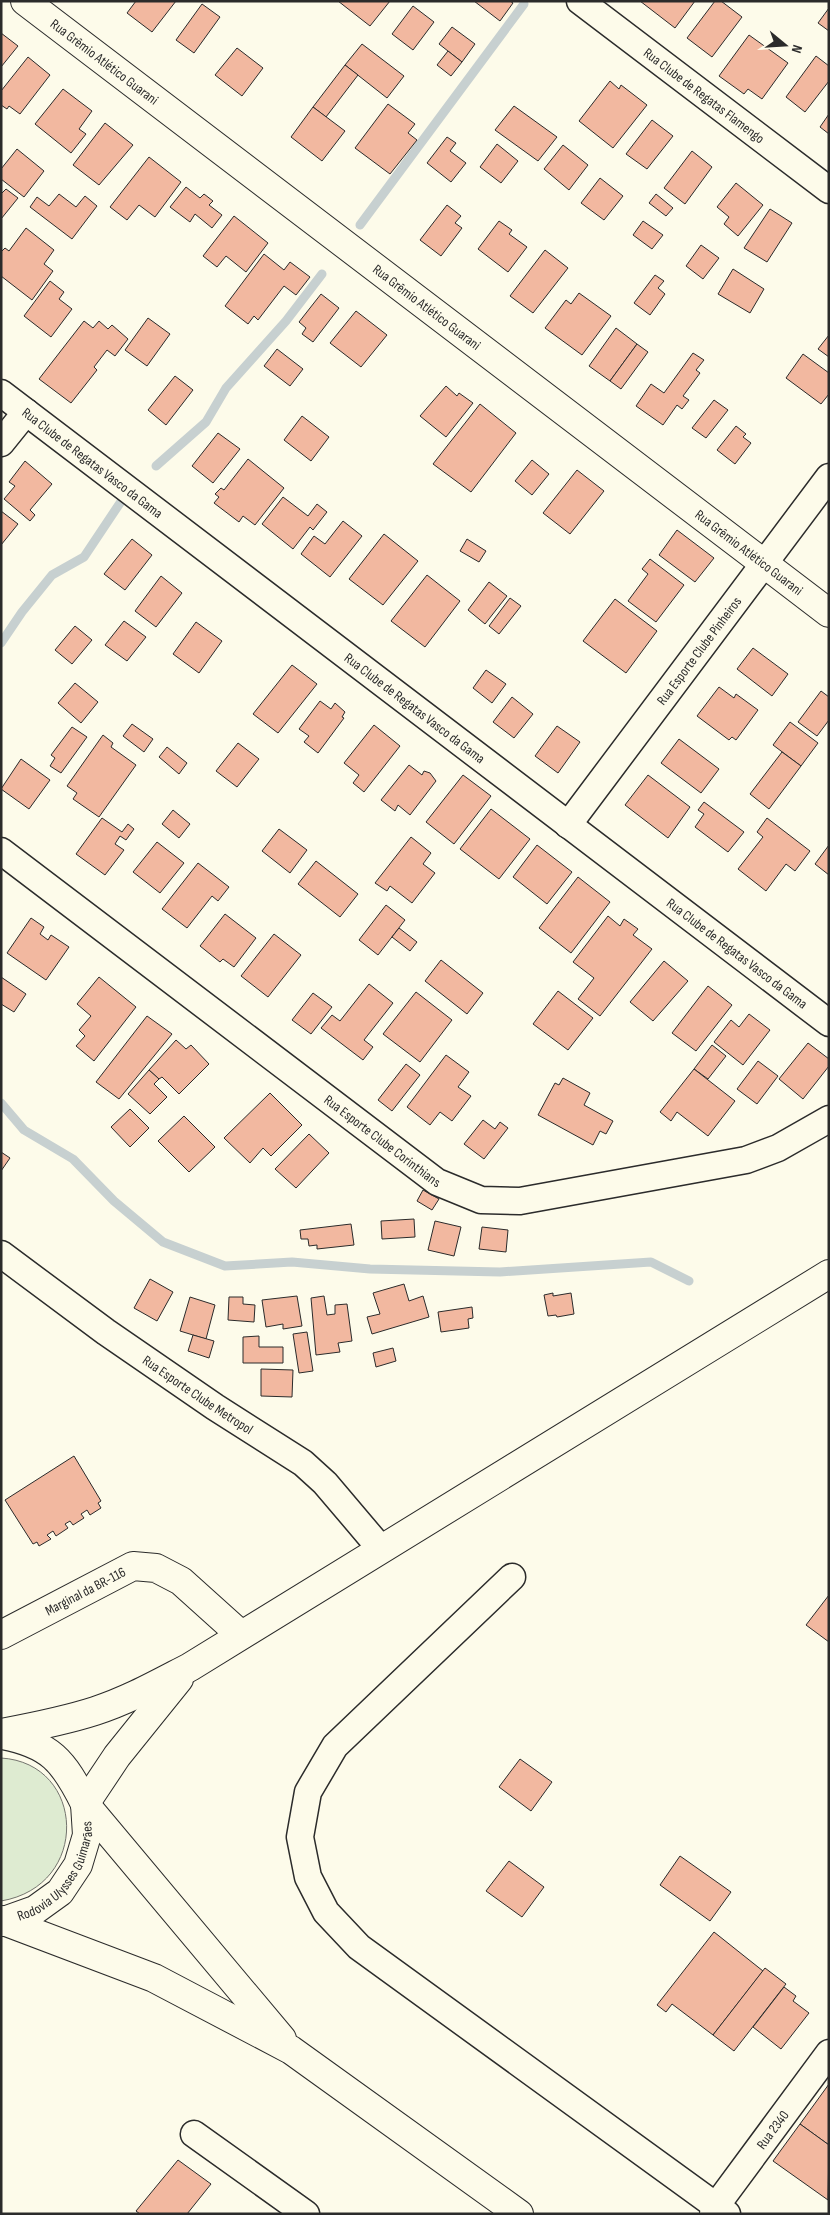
<svg xmlns="http://www.w3.org/2000/svg" width="830" height="2215" font-family="'Sofia Sans Condensed',sans-serif">
<style>
.green{fill:#deebd1;stroke:#74746e}
.lines{fill:none;stroke-linecap:round;stroke-linejoin:round}
.stream{stroke:#c7d0d0;stroke-width:9}
.building{fill:#f2b8a0;stroke:#2b2b2b}
.minor-casing{stroke:#2b2b2b;stroke-width:29}
.tertiary-casing{stroke:#2b2b2b;stroke-width:30}
.trunk-casing{stroke:#2b2b2b;stroke-width:30}
.minor{stroke:#fdfbea;stroke-width:26}
.tertiary{stroke:#fdfbea;stroke-width:28}
.trunk{stroke:#fdfbea;stroke-width:28}
.labels{text-anchor:middle;stroke-width:4;stroke-linejoin:round;paint-order:stroke}
.street-label{font-size:14px;fill:#2b2b2b;stroke:#fdfbea}
</style>
<rect width="100%" height="100%" fill="#fdfbea"/>
<path class="green" d="M1,1758C86,1763 91,1886 1,1901Z"/>
<g class="lines">
<g class="stream">
<polyline points="360,225 524,4"/>
<polyline points="156,466 206,422 226,388 286,321 322,274"/>
<polyline points="1,643 22,612 52,575 84,557 120,503"/>
<polyline points="1,1103 24,1130 73,1159 114,1201 163,1242 225,1266 292,1262 370,1269 500,1272 651,1262 689,1281"/>
</g>
</g>
<g class="building">
<polygon points="136,1 176,1 152,32 127,13"/>
<polygon points="338,1 390,1 370,26"/>
<polygon points="474,1 510,1 513,3 500,21"/>
<polygon points="640,1 695,1 675,28"/>
<polygon points="715,1 721,1 742,17 712,57 687,38"/>
<polygon points="202,4 220,17 194,53 176,40"/>
<polygon points="413,6 434,22 413,50 392,34"/>
<polygon points="829,8 829,31 818,23"/>
<polygon points="452,27 475,44 462,62 439,44"/>
<polygon points="1,33 18,46 1,67"/>
<polygon points="749,35 788,63 762,99 748,89 744,94 719,76"/>
<polygon points="362,44 404,76 387,98 345,65"/>
<polygon points="237,48 263,68 242,96 215,75"/>
<polygon points="448,51 462,62 451,76 437,65"/>
<polygon points="816,56 829,66 829,81 805,112 786,97"/>
<polygon points="28,57 50,75 20,114 9,106 7,109 1,105 1,91"/>
<polygon points="345,65 358,75 326,117 313,107"/>
<polygon points="610,81 619,89 621,85 647,105 613,148 579,121"/>
<polygon points="63,89 92,111 79,129 86,134 71,153 35,124"/>
<polygon points="388,104 415,124 408,133 417,140 390,174 355,148"/>
<polygon points="514,106 557,137 538,161 495,130"/>
<polygon points="313,107 345,131 322,161 291,137"/>
<polygon points="829,114 829,134 820,127"/>
<polygon points="652,120 673,136 647,169 626,154"/>
<polygon points="105,123 133,145 99,185 73,165"/>
<polygon points="447,137 456,143 450,151 466,163 451,182 427,163"/>
<polygon points="497,144 518,161 501,183 480,167"/>
<polygon points="563,145 588,165 569,190 544,169"/>
<polygon points="17,149 44,171 24,197 1,179 1,169"/>
<polygon points="692,151 712,167 685,204 664,188"/>
<polygon points="149,157 181,182 155,217 139,205 127,220 110,207"/>
<polygon points="600,178 623,196 604,220 581,203"/>
<polygon points="736,183 763,205 738,236 724,224 729,217 717,207"/>
<polygon points="186,187 200,198 204,194 213,201 209,205 222,215 212,228 195,214 190,222 170,207"/>
<polygon points="6,189 18,198 1,219 1,194"/>
<polygon points="59,194 76,207 85,196 97,206 72,239 30,207 37,197 49,206"/>
<polygon points="656,194 673,208 666,216 649,203"/>
<polygon points="447,205 461,216 455,223 462,228 441,256 420,240"/>
<polygon points="770,209 792,223 767,262 744,248"/>
<polygon points="234,216 268,243 246,272 226,256 217,267 203,256"/>
<polygon points="499,221 512,230 509,234 527,247 508,272 478,249"/>
<polygon points="643,221 663,235 652,249 633,235"/>
<polygon points="26,228 54,250 44,264 53,271 32,300 1,276 1,252 5,248 9,251"/>
<polygon points="701,245 719,258 703,279 686,266"/>
<polygon points="545,250 568,268 533,313 510,296"/>
<polygon points="264,254 284,270 290,262 310,277 296,295 284,286 258,320 254,316 248,324 225,306"/>
<polygon points="733,269 764,289 750,313 718,294"/>
<polygon points="655,275 664,281 658,288 665,294 650,315 634,303"/>
<polygon points="50,281 64,292 59,299 72,309 51,337 24,316"/>
<polygon points="579,293 611,316 582,355 545,328 566,300 571,304"/>
<polygon points="321,294 339,308 313,342 302,334 306,328 299,322"/>
<polygon points="356,311 387,335 361,367 330,343"/>
<polygon points="148,318 170,334 147,366 125,350"/>
<polygon points="84,321 93,328 99,321 108,329 112,325 128,339 115,356 107,350 94,367 97,370 71,403 39,379"/>
<polygon points="616,328 637,344 610,381 589,366"/>
<polygon points="829,335 829,357 818,349"/>
<polygon points="637,344 648,352 621,389 610,381"/>
<polygon points="277,349 303,369 290,386 264,366"/>
<polygon points="693,353 704,360 696,370 700,373 683,396 689,400 682,409 677,405 663,425 636,406 651,384 664,393"/>
<polygon points="803,354 829,373 829,394 821,404 786,378"/>
<polygon points="175,376 193,390 166,425 148,410"/>
<polygon points="446,386 457,396 459,393 473,403 446,437 420,416"/>
<polygon points="714,400 728,410 706,438 692,428"/>
<polygon points="480,404 516,433 471,492 433,464"/>
<polygon points="302,416 329,437 311,461 284,440"/>
<polygon points="736,426 746,434 743,437 751,443 735,464 717,450"/>
<polygon points="218,433 240,449 213,483 192,466"/>
<polygon points="248,459 284,488 255,525 243,516 239,522 214,503 219,497 215,494 221,488 224,490"/>
<polygon points="532,460 549,474 532,495 515,481"/>
<polygon points="25,461 52,484 30,510 35,515 30,521 4,499 15,486 9,482"/>
<polygon points="577,470 604,491 570,534 543,513"/>
<polygon points="283,497 308,516 317,504 327,512 313,530 310,527 293,549 262,524"/>
<polygon points="1,511 18,524 1,545"/>
<polygon points="343,521 362,536 330,577 301,554 314,536 325,544"/>
<polygon points="677,530 714,558 695,582 659,555"/>
<polygon points="384,534 418,561 383,605 349,579"/>
<polygon points="132,539 152,555 125,590 104,574"/>
<polygon points="467,539 486,551 479,562 460,551"/>
<polygon points="650,559 684,585 656,622 628,601 648,574 642,569"/>
<polygon points="427,575 460,601 425,647 391,621"/>
<polygon points="161,576 182,593 156,627 135,611"/>
<polygon points="489,582 507,596 485,624 468,610"/>
<polygon points="510,598 521,606 499,634 489,626"/>
<polygon points="615,599 657,631 626,673 583,641"/>
<polygon points="124,621 146,637 127,661 105,645"/>
<polygon points="196,622 222,641 199,673 173,654"/>
<polygon points="75,626 92,640 72,664 55,650"/>
<polygon points="753,648 788,674 772,696 737,669"/>
<polygon points="292,665 317,684 278,733 253,714"/>
<polygon points="486,670 506,684 492,703 473,688"/>
<polygon points="75,683 98,702 81,723 58,703"/>
<polygon points="719,687 734,698 736,694 758,710 736,740 732,737 729,740 697,716"/>
<polygon points="821,691 829,697 829,720 817,736 798,722"/>
<polygon points="512,697 533,714 514,738 493,722"/>
<polygon points="320,701 331,709 335,703 345,712 342,717 344,718 318,753 304,742 309,736 299,729"/>
<polygon points="790,722 818,743 801,766 773,745"/>
<polygon points="132,724 153,739 144,752 123,736"/>
<polygon points="374,725 400,746 364,792 353,783 359,775 344,763"/>
<polygon points="557,726 580,742 558,773 535,756"/>
<polygon points="72,727 87,737 61,773 50,766 55,758 51,755"/>
<polygon points="103,735 113,743 111,747 136,765 99,817 73,799 77,793 67,786"/>
<polygon points="679,739 719,769 701,793 661,763"/>
<polygon points="238,743 259,759 237,787 216,771"/>
<polygon points="167,747 187,763 179,774 159,757"/>
<polygon points="782,752 801,766 769,809 750,794"/>
<polygon points="21,759 50,780 29,809 1,789"/>
<polygon points="409,765 422,775 424,771 430,773 436,781 410,815 398,805 395,811 381,800"/>
<polygon points="463,775 491,796 454,844 426,822"/>
<polygon points="648,775 690,807 668,838 625,805"/>
<polygon points="704,802 744,832 728,852 695,827 704,814 698,810"/>
<polygon points="491,809 530,839 499,879 460,849"/>
<polygon points="173,810 190,824 179,838 162,824"/>
<polygon points="102,818 122,832 128,824 134,829 126,840 120,836 115,844 124,850 105,875 76,854"/>
<polygon points="767,818 810,851 795,871 786,864 766,891 738,869 763,837 757,832"/>
<polygon points="279,829 307,850 290,873 262,851"/>
<polygon points="411,837 431,853 423,864 435,873 412,903 390,886 387,891 375,883"/>
<polygon points="157,842 184,863 160,893 133,872"/>
<polygon points="537,845 572,872 547,904 513,877"/>
<polygon points="829,845 829,875 815,864"/>
<polygon points="316,861 358,894 340,917 298,884"/>
<polygon points="198,863 229,887 218,901 212,896 187,928 162,909"/>
<polygon points="578,877 610,902 571,953 539,928"/>
<polygon points="386,905 405,920 378,955 359,940"/>
<polygon points="225,914 256,938 234,967 223,959 220,962 200,946"/>
<polygon points="608,916 620,926 624,919 638,929 633,935 652,949 600,1016 578,999 594,978 573,962"/>
<polygon points="31,918 44,927 40,934 48,940 51,935 69,947 46,980 7,953"/>
<polygon points="399,928 417,942 410,951 392,937"/>
<polygon points="274,934 301,955 268,997 241,976"/>
<polygon points="441,960 483,993 467,1014 425,981"/>
<polygon points="664,961 688,981 653,1021 630,1002"/>
<polygon points="1,977 26,994 14,1012 1,1004"/>
<polygon points="99,977 136,1007 94,1061 76,1046 85,1036 79,1030 91,1016 77,1004"/>
<polygon points="369,984 393,1003 364,1040 373,1047 363,1060 321,1028 332,1015 340,1021"/>
<polygon points="708,986 732,1005 696,1051 672,1033"/>
<polygon points="558,991 593,1018 568,1050 533,1024"/>
<polygon points="416,992 452,1020 420,1062 383,1034"/>
<polygon points="313,993 332,1007 311,1034 292,1020"/>
<polygon points="749,1014 770,1030 743,1065 714,1042 731,1020 739,1027"/>
<polygon points="147,1016 172,1034 119,1099 96,1082"/>
<polygon points="176,1040 186,1049 191,1045 209,1064 179,1094 162,1077 159,1079 149,1070"/>
<polygon points="808,1043 829,1059 829,1066 803,1099 779,1079"/>
<polygon points="712,1045 726,1056 708,1079 694,1069"/>
<polygon points="446,1055 469,1072 458,1087 471,1096 452,1121 440,1112 430,1125 407,1107"/>
<polygon points="758,1061 778,1076 757,1104 737,1089"/>
<polygon points="406,1064 420,1075 392,1111 378,1100"/>
<polygon points="694,1069 735,1101 708,1136 677,1112 671,1121 660,1112"/>
<polygon points="149,1070 159,1079 154,1084 167,1097 150,1114 128,1094"/>
<polygon points="563,1078 590,1093 584,1105 613,1121 606,1134 600,1131 593,1145 538,1115 555,1083 559,1085"/>
<polygon points="270,1093 302,1125 271,1156 263,1148 250,1163 224,1138"/>
<polygon points="130,1109 149,1128 130,1147 111,1127"/>
<polygon points="184,1116 215,1147 189,1172 158,1141"/>
<polygon points="483,1120 495,1129 500,1122 508,1128 484,1159 464,1144"/>
<polygon points="309,1134 329,1153 296,1188 275,1169"/>
<polygon points="1,1152 10,1158 1,1171"/>
<polygon points="423,1190 439,1199 432,1210 417,1201"/>
<polygon points="414,1219 415,1237 382,1239 381,1221"/>
<polygon points="435,1221 461,1227 454,1256 428,1250"/>
<polygon points="351,1224 354,1245 317,1249 317,1245 309,1246 308,1239 301,1239 300,1230"/>
<polygon points="482,1227 508,1230 506,1252 479,1249"/>
<polygon points="150,1279 173,1292 157,1321 134,1308"/>
<polygon points="404,1284 409,1301 423,1296 429,1317 372,1334 367,1317 380,1314 373,1293"/>
<polygon points="553,1293 553,1296 571,1293 574,1314 557,1317 556,1315 548,1316 544,1295"/>
<polygon points="297,1296 302,1326 283,1329 283,1324 266,1327 262,1300"/>
<polygon points="324,1296 327,1315 335,1314 335,1305 347,1304 352,1341 338,1343 340,1352 316,1355 311,1298"/>
<polygon points="190,1297 215,1305 206,1339 180,1331"/>
<polygon points="229,1297 243,1297 243,1304 255,1305 254,1322 228,1320"/>
<polygon points="472,1307 473,1318 468,1319 469,1328 441,1332 438,1312"/>
<polygon points="307,1332 313,1371 299,1373 293,1334"/>
<polygon points="193,1335 214,1341 209,1358 188,1351"/>
<polygon points="259,1336 259,1347 283,1347 283,1363 243,1363 243,1337"/>
<polygon points="393,1348 396,1361 376,1367 373,1353"/>
<polygon points="261,1369 293,1370 292,1397 261,1396"/>
<polygon points="74,1456 101,1501 98,1503 101,1508 90,1515 87,1510 81,1514 84,1518 73,1525 70,1521 65,1524 68,1528 56,1536 53,1531 47,1535 51,1539 39,1546 37,1542 33,1544 5,1500"/>
<polygon points="829,1595 829,1642 806,1625"/>
<polygon points="520,1759 552,1782 531,1811 499,1787"/>
<polygon points="680,1856 731,1892 710,1921 660,1885"/>
<polygon points="509,1861 544,1887 522,1917 486,1891"/>
<polygon points="714,1932 763,1971 713,2035 672,2004 666,2012 657,2005"/>
<polygon points="765,1968 786,1984 734,2051 713,2035"/>
<polygon points="784,1987 796,1996 793,2001 809,2013 781,2049 753,2027"/>
<polygon points="829,2084 829,2145 800,2124"/>
<polygon points="800,2124 829,2145 828,2200 773,2161"/>
<polygon points="178,2160 211,2184 187,2214 140,2214 136,2211"/>
</g>
<g class="lines">
<defs>
<g id="minor">
<path id="s1" d="M580,1L829,190"/>
<path id="s2" d="M1,393L829,1023"/>
<polyline points="1,443 26,412"/>
<path id="s3" d="M568,825L829,477"/>
<path id="s4" d="M1,851L437,1182L481,1200L520,1201L746,1160L778,1148L829,1119"/>
<path id="s5" d="M1,1254L106,1332L215,1407L303,1463L325,1483L381,1549"/>
<polyline points="512,1577 335,1746 308,1792 300,1837 308,1877 326,1912 359,1947 727,2214"/>
<polyline points="194,2134 306,2214"/>
<path id="s6" d="M716,2206L829,2053"/>
</g>
<g id="tertiary">
<path id="s7" d="M25,1L829,613"/>
<path id="s8" d="M1,1635L133,1566L156,1568L181,1581L241,1635"/>
</g>
<g id="trunk">
<path d="M1,1733C33,1727 64,1721 95,1711C129,1700 159,1683 190,1667L829,1274"/>
<path d="M2,1735C50,1744 64,1761 85,1804L282,2039"/>
<polyline points="85,1804 117,1756 179,1679"/>
<polyline points="1,1920 154,1978 291,2050 519,2214"/>
<path id="s9" d="M1,1922L35,1910L60,1892L78,1865L87,1835L85,1804"/>
<polyline points="714,2214 716,2206"/>
</g>
</defs>
<use href="#minor" class="minor-casing"/>
<use href="#tertiary" class="tertiary-casing"/>
<use href="#trunk" class="trunk-casing"/>
<use href="#minor" class="minor"/>
<use href="#tertiary" class="tertiary"/>
<use href="#trunk" class="trunk"/>
</g>
<g class="labels">
<g class="street-label">
<text dy="5" stroke="none"><textPath href="#s7" startOffset="100">Rua Grêmio Atlético Guarani</textPath></text>
<text dy="5" stroke="none"><textPath href="#s1" startOffset="156">Rua Clube de Regatas Flamengo</textPath></text>
<text dy="5" stroke="none"><textPath href="#s7" startOffset="505">Rua Grêmio Atlético Guarani</textPath></text>
<text dy="5" stroke="none"><textPath href="#s2" startOffset="115">Rua Clube de Regatas Vasco da Gama</textPath></text>
<text dy="5" stroke="none"><textPath href="#s7" startOffset="910">Rua Grêmio Atlético Guarani</textPath></text>
<text dy="5" stroke="none"><textPath href="#s3" startOffset="218">Rua Esporte Clube Pinheiros</textPath></text>
<text dy="5" stroke="none"><textPath href="#s2" startOffset="520">Rua Clube de Regatas Vasco da Gama</textPath></text>
<text dy="5" stroke="none"><textPath href="#s2" startOffset="925">Rua Clube de Regatas Vasco da Gama</textPath></text>
<text dy="5" stroke="none"><textPath href="#s4" startOffset="479">Rua Esporte Clube Corinthians</textPath></text>
<text dy="5" stroke="none"><textPath href="#s5" startOffset="242">Rua Esporte Clube Metropol</textPath></text>
<text dy="5" stroke="none"><textPath href="#s8" startOffset="95">Marginal da BR-116</textPath></text>
<text dy="5" stroke="none"><textPath href="#s9" startOffset="81">Rodovia Ulysses Guimarães</textPath></text>
<text dy="5" stroke="none"><textPath href="#s6" startOffset="95">Rua 2340</textPath></text>
</g>
</g>
<rect width="830" height="2215" fill="none" stroke="#2b2b2b" stroke-width="5"/>
<g transform="translate(785 45) rotate(108)" stroke="#fdfbea" stroke-width="4" paint-order="stroke">
<path d="M0-4L9 19L0 12L-9 19Z" fill="#2b2b2b"/>
<text y="-8" font-size="14" font-weight="bold" text-anchor="middle" fill="#2b2b2b">N</text>
</g>
</svg>
